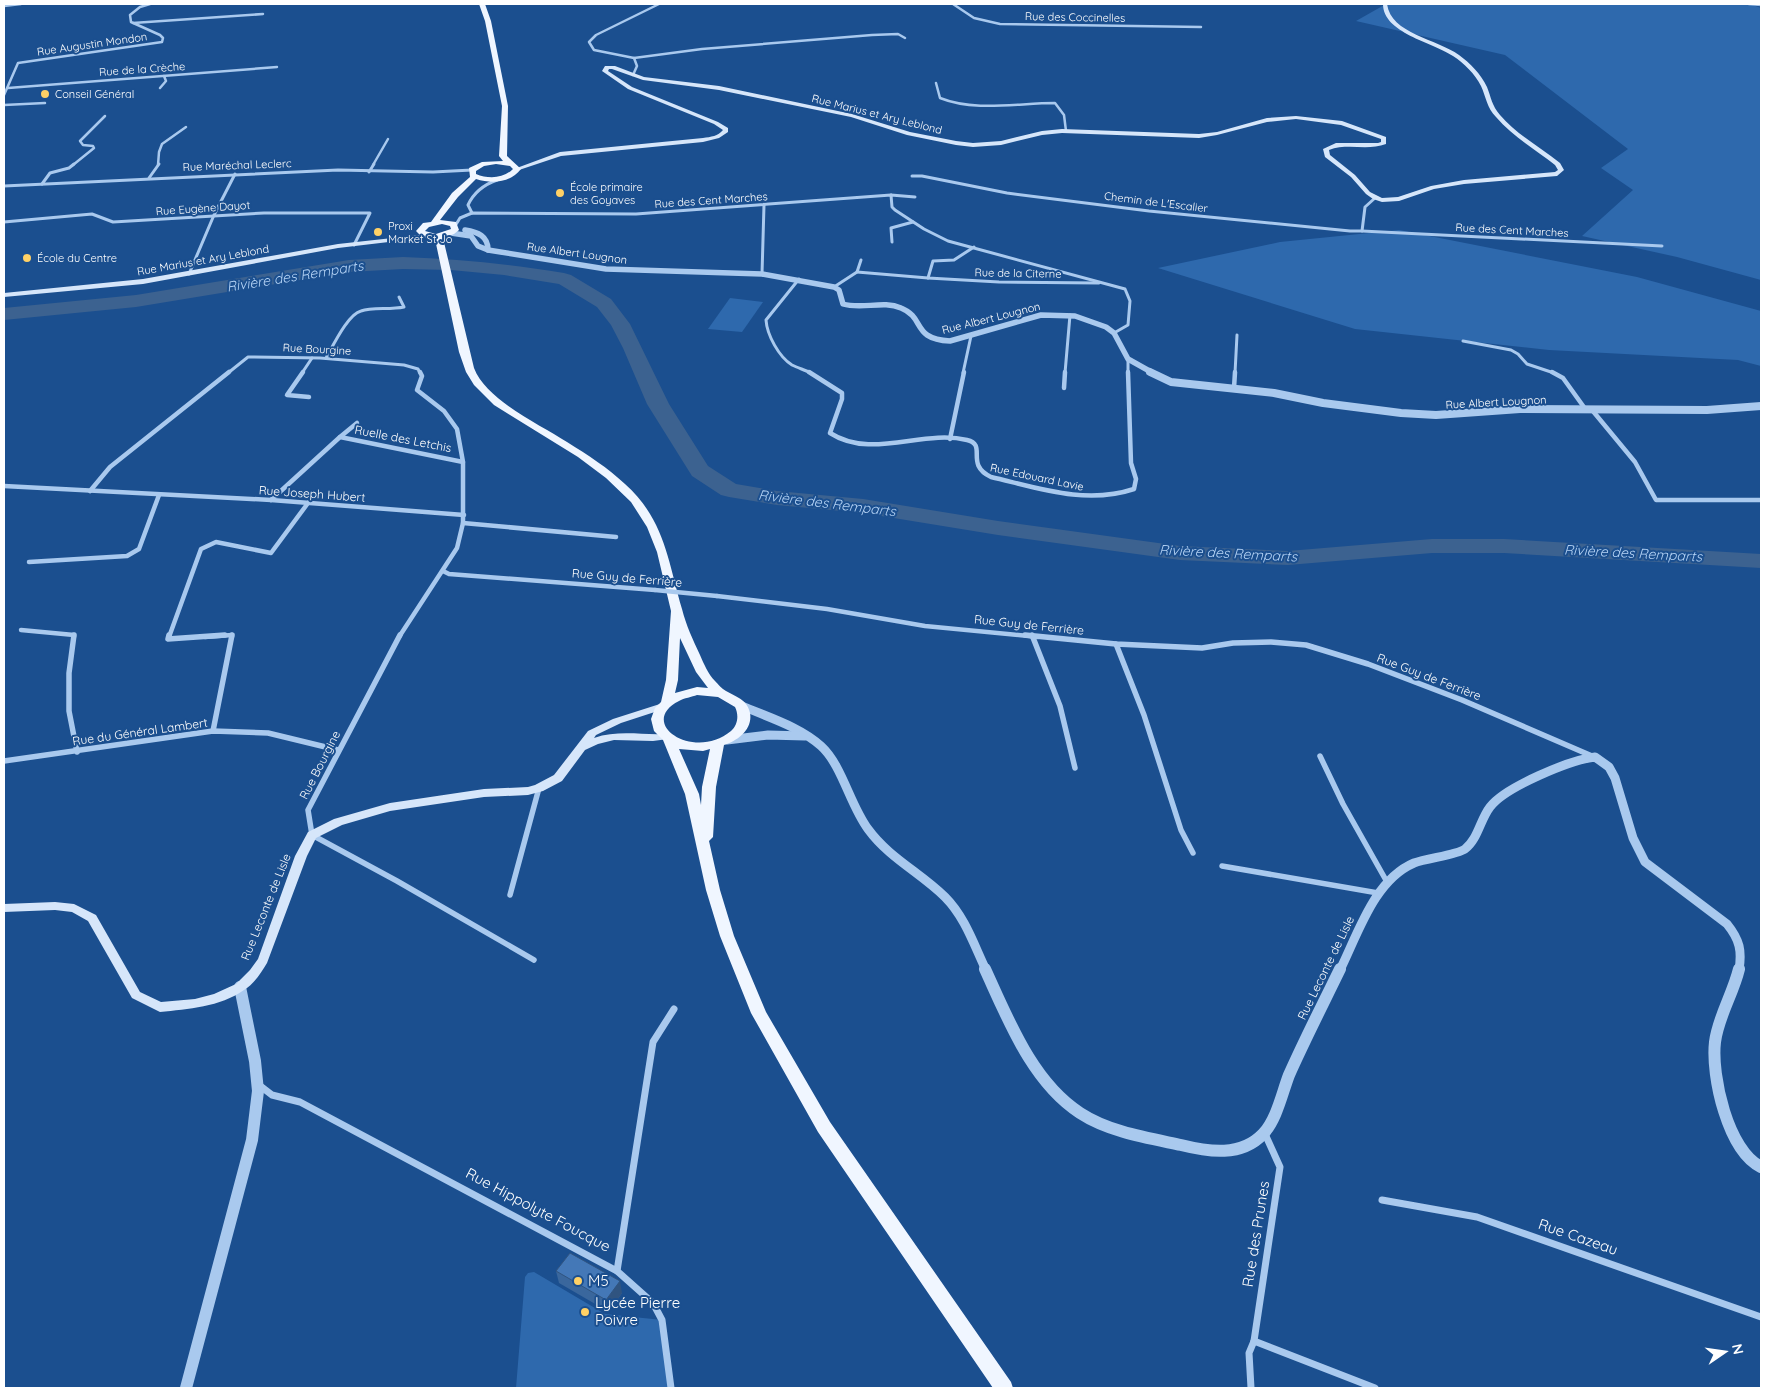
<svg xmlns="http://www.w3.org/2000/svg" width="1765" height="1392" font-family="Quicksand,sans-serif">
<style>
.green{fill:#2e69ad}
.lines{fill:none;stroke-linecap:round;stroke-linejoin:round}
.river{fill:#3c6290;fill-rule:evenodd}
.minor-far4{stroke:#a9c9ee;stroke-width:2.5}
.minor-far3{stroke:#a9c9ee;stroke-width:3}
.minor-far2{stroke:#a9c9ee;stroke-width:4.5}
.minor-far1{stroke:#a9c9ee;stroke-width:5.5}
.minor{stroke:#a9c9ee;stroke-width:7}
.tertiary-far3{stroke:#a9c9ee;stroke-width:5.5}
.tertiary-far2{stroke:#a9c9ee;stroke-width:8}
.tertiary-far1{stroke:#a9c9ee;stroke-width:9}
.tertiary{stroke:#a9c9ee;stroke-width:12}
.secondary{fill:#d6e6fa;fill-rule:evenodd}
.primary{fill:#f0f6ff;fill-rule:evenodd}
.minor-bridge{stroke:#a9c9ee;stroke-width:4.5}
.wall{fill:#3a679d}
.shaded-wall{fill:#305480}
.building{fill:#4478b7;stroke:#305480}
.poi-dot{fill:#ffd166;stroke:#1b4f8f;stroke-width:2}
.labels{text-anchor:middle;stroke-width:4;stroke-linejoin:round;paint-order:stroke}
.far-street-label{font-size:11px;fill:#fff;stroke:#1b4f8f}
.far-poi-label{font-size:11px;fill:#fff;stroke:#1b4f8f;text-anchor:start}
.street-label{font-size:12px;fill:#fff;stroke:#1b4f8f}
.water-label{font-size:14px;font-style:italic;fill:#b5d3f5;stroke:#1b4f8f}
.near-street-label{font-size:15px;fill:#fff;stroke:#1b4f8f}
.near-poi-label{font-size:15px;fill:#fff;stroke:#1b4f8f;text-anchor:start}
</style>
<rect width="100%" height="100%" fill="#1b4f8f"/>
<g class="green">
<polygon points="1386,4 1750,4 1761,8 1761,280 1677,257 1582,236 1633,190 1601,168 1628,149 1505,55 1356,21"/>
<polygon points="1399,230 1637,277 1761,311 1761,366 1738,360 1549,350 1355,329 1158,268 1280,242"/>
<polygon points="730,298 763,302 742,332 708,329"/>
<polygon points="534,1272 605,1314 662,1320 671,1388 516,1388 525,1277 528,1273"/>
</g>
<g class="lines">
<path class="river" d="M403,257C458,259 510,264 564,273L571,275L611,299L630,324L669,404L708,466L736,484L777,491L863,499L998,521L1180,546L1288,551L1432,539H1504L1761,554V568L1504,553H1432L1288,565L1180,560L998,535L863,513L777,505L729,497L721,495L692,476L647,404L623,348L611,325L597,307L559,284L504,275L451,270L403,269L349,272L136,307L4,320V308L136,295L349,260Z"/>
<g class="minor-far4">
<polyline points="953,4 974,18 1000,24 1201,27"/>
<polyline points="1749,4 1761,5"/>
<polyline points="4,6 21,4"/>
<polyline points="133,23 263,14"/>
<polyline points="634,58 702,49 872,35 898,34 905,38"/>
<polyline points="633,75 637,66 634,58 594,50 589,42 596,35 659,4"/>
<path d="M936,83L940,98C975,112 1018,103 1055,103L1064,115L1066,131"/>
<polyline points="8,88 277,67"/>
<polyline points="160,88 166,81 164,76"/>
<polyline points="4,95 18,63 162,42 163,38 160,35 131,22 130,15 140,7 150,4"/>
<polyline points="4,105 45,103"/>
<polyline points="73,165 94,148 93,146 83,145 80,141 105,116"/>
<polyline points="158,165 159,152 162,144 186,127"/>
<polyline points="373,165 388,139"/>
</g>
<g class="minor-far3">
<polyline points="369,172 374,164"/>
<polyline points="912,176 922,176 1007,193 1149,211 1350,231 1362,231 1365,207 1375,198"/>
<polyline points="149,178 159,164"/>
<polyline points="42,184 50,173 69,168 74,164"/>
<polyline points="4,186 338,170 433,172 472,170"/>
<polyline points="891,195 892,207 895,210 924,229 948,241 1125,289 1130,301 1128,325 1114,333"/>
<path d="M472,213L468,205C474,192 483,185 497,180"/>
<polyline points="4,222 92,214 113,222 264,213 370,213 354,245"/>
<polyline points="455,226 460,218 472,213 636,214 891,195 915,197"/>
<polyline points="1362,231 1662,246"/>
<polyline points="892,242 891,228 913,222"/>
<polyline points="974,247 954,260 933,261 928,278 999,282 1099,283"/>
<polyline points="857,272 928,278"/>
<polyline points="189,274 214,215 235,174"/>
<polyline points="762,274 764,205"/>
<path d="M799,279L766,320C767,335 779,357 792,365C798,368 805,370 811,373"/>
<polyline points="834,287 857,272 861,260"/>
<polyline points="1463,341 1511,350 1518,354 1527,364 1554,373"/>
<path d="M326,358C333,346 348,314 361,311C372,307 390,310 404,307L399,297"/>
<polyline points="1128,359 1128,373"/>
<polyline points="228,373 248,357 320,358 404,365 418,369 420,373"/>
<polyline points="302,373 312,358"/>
<polyline points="963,373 971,336"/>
<polyline points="1065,373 1070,315"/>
<polyline points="1235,373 1237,335"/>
</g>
<g class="minor-far2">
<polyline points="303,372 287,395 309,397"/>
<path d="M809,372L842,393V399L830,433C872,460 922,429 967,440C988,445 964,464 991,477C1038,488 1086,505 1134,489L1136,479L1131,463L1128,372"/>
<polyline points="1552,372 1563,378 1586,410"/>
<polyline points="1064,388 1065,372"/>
<polyline points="1234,388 1235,372"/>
<polyline points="1592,410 1635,462 1656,500 1761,500"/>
<polyline points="340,437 357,423"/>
<polyline points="950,439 964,372"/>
<polyline points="4,486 271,500 464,515"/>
<polyline points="90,491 110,467 229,372"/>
<polyline points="271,500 340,437 463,462"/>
<polyline points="463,523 616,537"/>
<polyline points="29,562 127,556 139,549 159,495"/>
<polyline points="443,571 449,574 655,590"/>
<polyline points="717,596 827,609 925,626 1038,637"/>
<polyline points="21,630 74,635 74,637"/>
<polyline points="169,637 201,549 216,542 271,553 308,503"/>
<polyline points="205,637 232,635 232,637"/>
<polyline points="399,637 457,548 463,523 463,462 457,429 444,411 417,390 422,376 420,372"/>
</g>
<g class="minor-far1">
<polyline points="74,635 69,673 69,711 77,752"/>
<polyline points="169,635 168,639 225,635"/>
<polyline points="400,635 308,810 312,835 397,881 534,960"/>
<polyline points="1025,635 1116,644 1202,648 1233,643 1271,642 1306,645 1368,664 1462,700 1592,756"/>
<polyline points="1032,635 1060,706 1075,768"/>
<polyline points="1116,644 1144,715 1181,830 1193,853"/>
<polyline points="213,731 232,635"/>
<polyline points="1320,756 1343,804 1387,882"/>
<polyline points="4,761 213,731 268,733 338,750"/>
<polyline points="1222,866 1378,893"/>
<polyline points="510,895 539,788"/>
</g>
<g class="minor">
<polyline points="259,1085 272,1095 300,1102 617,1271 653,1042 674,1009"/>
<polyline points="1382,1200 1477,1217 1761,1317"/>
<polyline points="617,1271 653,1303 662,1320 671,1388"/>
<polyline points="1254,1341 1375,1388"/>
<polyline points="1251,1388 1249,1353 1254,1341 1280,1167 1265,1134"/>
</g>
<g class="tertiary-far3">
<path d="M465,230C478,232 488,236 488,250"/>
<path d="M451,233L471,236L478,246L488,250L606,269L762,274L834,287L839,290L843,304C862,310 883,300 901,308C926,318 911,339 950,341L1041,315L1075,316L1106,327L1114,333L1128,359L1153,373"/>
</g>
<polyline class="tertiary-far2" points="1150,372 1171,382 1274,393 1323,403 1401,413 1436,415 1520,409 1707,410 1761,406"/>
<g class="tertiary-far1">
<path d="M740,705C767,717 799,726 821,746C842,765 850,805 868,829C889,858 921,873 945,897C965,917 974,945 986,970"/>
<polyline points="727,740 768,735 805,736"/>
<path d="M1340,970C1358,934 1374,880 1414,863C1427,858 1457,855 1465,849C1478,839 1480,820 1490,807C1505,787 1570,760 1595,757L1609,767L1615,778L1633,838L1645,862L1727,924C1740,940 1742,951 1739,970"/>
</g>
<g class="tertiary">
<path d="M985,969C1008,1019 1032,1082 1080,1113C1109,1132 1148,1138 1181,1145C1209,1152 1241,1157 1263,1134C1277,1119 1282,1093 1289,1075C1305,1039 1323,1004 1340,969"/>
<path d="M1739,969C1733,994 1718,1017 1715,1042C1711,1076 1728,1151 1761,1167"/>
<polyline points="186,1388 252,1140 258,1091 255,1061 240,987"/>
</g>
<g class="secondary">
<path d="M1383,4H1387C1391,34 1437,39 1459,55C1470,63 1481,74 1487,87C1491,97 1492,106 1500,115C1516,134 1540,147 1560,163L1564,170L1557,176L1464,184L1434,189L1399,201L1382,202L1373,199L1366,194L1351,177L1325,157L1323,149L1336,143H1378L1381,142V139L1341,125L1296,119L1267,122L1217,135L1199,138L1062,133L1042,135L1001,145L973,147L956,145L907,135L851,117L719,90L643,80L612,69H609L608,71L632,87L718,122L728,128V132L719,138L703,142L561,156L519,170L514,169L560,152L703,138C711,137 718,136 723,130L714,124L628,89L602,71L605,66H615L644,77L719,86L852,114L910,132L956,141L973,143L1001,141L1042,131L1062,129L1199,134L1217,132L1267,118L1296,116L1342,121L1386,137V144C1368,151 1347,143 1329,150L1330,155L1355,175L1370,192L1382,198L1398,197L1431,186L1464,180L1555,172L1558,170L1555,165C1536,150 1512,136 1496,117C1487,108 1486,97 1481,86C1475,74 1464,63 1453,56C1432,42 1383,33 1383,4Z"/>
<polygon points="429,234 431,235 431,237 338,248 143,284 4,297 4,293 143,279 338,244"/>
<path d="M663,703L667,704L668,706L667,708L621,723L596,735L594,738C617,730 640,735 664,734L668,735L669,737L668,739L653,741L614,740L598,744L585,750L562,781L543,791L528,795L484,797L390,811L342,825L316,838L307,856L267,963C261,973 254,984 244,990C220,1007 188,1009 160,1012L132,998L88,921L72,912L55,910L4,912V904L55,902L74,904L96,915L140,992L161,1002L195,999L214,994L236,984L250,970L258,959L295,856L308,832L334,819L390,803L484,789L528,787L535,785L554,775L588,731L613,719Z"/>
</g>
<path class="primary" d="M479,4H485L491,21L508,106L507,156L521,169C510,183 492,184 476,179L458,197L440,220L456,222L459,230L454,234L443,238L474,368C486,400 539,424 567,442C588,455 608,468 625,484C665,520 668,561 682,609C686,625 693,640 700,655C704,664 708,674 715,681C718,684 722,689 726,691C736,697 747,699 750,713C753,729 738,741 724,745L716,787L713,837L709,841L720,890L734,936L766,1012L830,1122L1011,1382L1013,1388H993L818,1132L751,1013L720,936L706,890L685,794L663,740L654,731L651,719L655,708L661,702L666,680L671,611L657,552L647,527L631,502L606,478L578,457L494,405L474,385L466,372L459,352L435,239L421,236L416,231L423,223L431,222L452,193L470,177L469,168L482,162L503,161L499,156L502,106L485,21ZM496,164L510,166L513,169C503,179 488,179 476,174V171L484,166ZM442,224L450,226L451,229L436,234L425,231L429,227ZM680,638L696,672L708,688L697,687L675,693L678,680ZM697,695L718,697L735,707C739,715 738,725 731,731C694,762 636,723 679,701C684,698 692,697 697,695ZM679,749L703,751L710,749L702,787L701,805L699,794Z"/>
<polyline class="minor-bridge" points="655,590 717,596"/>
</g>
<polygon class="wall" points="556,1271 622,1293 609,1312 559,1283"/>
<polygon class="shaded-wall" points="620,1281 622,1293 609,1312 606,1300"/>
<polygon class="building" points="570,1253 620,1281 606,1300 556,1271"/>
<g class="poi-dot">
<circle cx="45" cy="94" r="5"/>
<circle cx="560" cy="193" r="5"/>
<circle cx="378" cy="232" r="5"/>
<circle cx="27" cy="258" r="5"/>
<circle cx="578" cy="1281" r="5"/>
<circle cx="585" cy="1312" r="5"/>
</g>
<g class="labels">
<g class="far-street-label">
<text transform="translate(1075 17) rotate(1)" y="4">Rue des Coccinelles</text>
<text transform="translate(92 44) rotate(-8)" y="4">Rue Augustin Mondon</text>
<text transform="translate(142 69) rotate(-4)" y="4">Rue de la Crèche</text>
<text transform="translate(877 114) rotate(14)" y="4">Rue Marius et Ary Leblond</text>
<text transform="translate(237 165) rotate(-2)" y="4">Rue Maréchal Leclerc</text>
<text transform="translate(711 200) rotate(-4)" y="4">Rue des Cent Marches</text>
<text transform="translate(1156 202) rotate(7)" y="4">Chemin de L'Escalier</text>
<text transform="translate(203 208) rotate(-4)" y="4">Rue Eugène Dayot</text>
<text transform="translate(1512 230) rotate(3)" y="4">Rue des Cent Marches</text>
<text transform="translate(577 253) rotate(8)" y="4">Rue Albert Lougnon</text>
<text transform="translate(203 260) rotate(-10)" y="4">Rue Marius et Ary Leblond</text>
<text transform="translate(1018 273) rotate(1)" y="4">Rue de la Citerne</text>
<text transform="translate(991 318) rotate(-14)" y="4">Rue Albert Lougnon</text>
<text transform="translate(317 349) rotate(3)" y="4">Rue Bourgine</text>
<text transform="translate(1496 402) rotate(-3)" y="4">Rue Albert Lougnon</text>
<text transform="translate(1037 477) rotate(12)" y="4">Rue Edouard Lavie</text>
</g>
<g class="far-poi-label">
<text x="55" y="98">Conseil Général</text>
<text x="570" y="191">École primaire<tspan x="570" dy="13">des Goyaves</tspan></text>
<text x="388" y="230">Proxi<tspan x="388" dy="13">Market St Jo</tspan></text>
<text x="37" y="262">École du Centre</text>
</g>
<g class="street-label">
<text transform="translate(403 439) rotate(11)" y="4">Ruelle des Letchis</text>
<text transform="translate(312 494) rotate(4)" y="4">Rue Joseph Hubert</text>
<text transform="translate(627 578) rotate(5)" y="4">Rue Guy de Ferrière</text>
<text transform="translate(1029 625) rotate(6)" y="4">Rue Guy de Ferrière</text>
<text transform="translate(1429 677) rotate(21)" y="4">Rue Guy de Ferrière</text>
<text transform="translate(140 732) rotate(-8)" y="4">Rue du Général Lambert</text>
<text transform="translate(320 765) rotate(-63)" y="4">Rue Bourgine</text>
<text transform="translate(266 907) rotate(-68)" y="4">Rue Leconte de Lisle</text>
<text transform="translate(1326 968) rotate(-64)" y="4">Rue Leconte de Lisle</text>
</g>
<g class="water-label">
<text transform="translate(295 276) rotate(-9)" y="5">Rivière des Remparts</text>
<text transform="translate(827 503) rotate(7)" y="5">Rivière des Remparts</text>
<text transform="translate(1228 553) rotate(3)" y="5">Rivière des Remparts</text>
<text transform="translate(1633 553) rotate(3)" y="5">Rivière des Remparts</text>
</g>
<g class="near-street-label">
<text transform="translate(538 1210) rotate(28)" y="5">Rue Hippolyte Foucque</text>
<text transform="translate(1256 1234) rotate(-81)" y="5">Rue des Prunes</text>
<text transform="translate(1578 1237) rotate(19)" y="5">Rue Cazeau</text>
</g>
<g class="near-poi-label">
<text x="588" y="1286">M5</text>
<text x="595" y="1308">Lycée Pierre<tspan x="595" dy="17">Poivre</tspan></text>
</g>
</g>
<rect width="1765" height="1392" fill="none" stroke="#ffffff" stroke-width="10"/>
<g transform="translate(1725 1352) rotate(77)" stroke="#1b4f8f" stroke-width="4" paint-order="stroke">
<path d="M0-4L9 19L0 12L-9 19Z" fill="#ffffff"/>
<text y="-8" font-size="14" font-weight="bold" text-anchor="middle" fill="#ffffff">N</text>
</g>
</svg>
